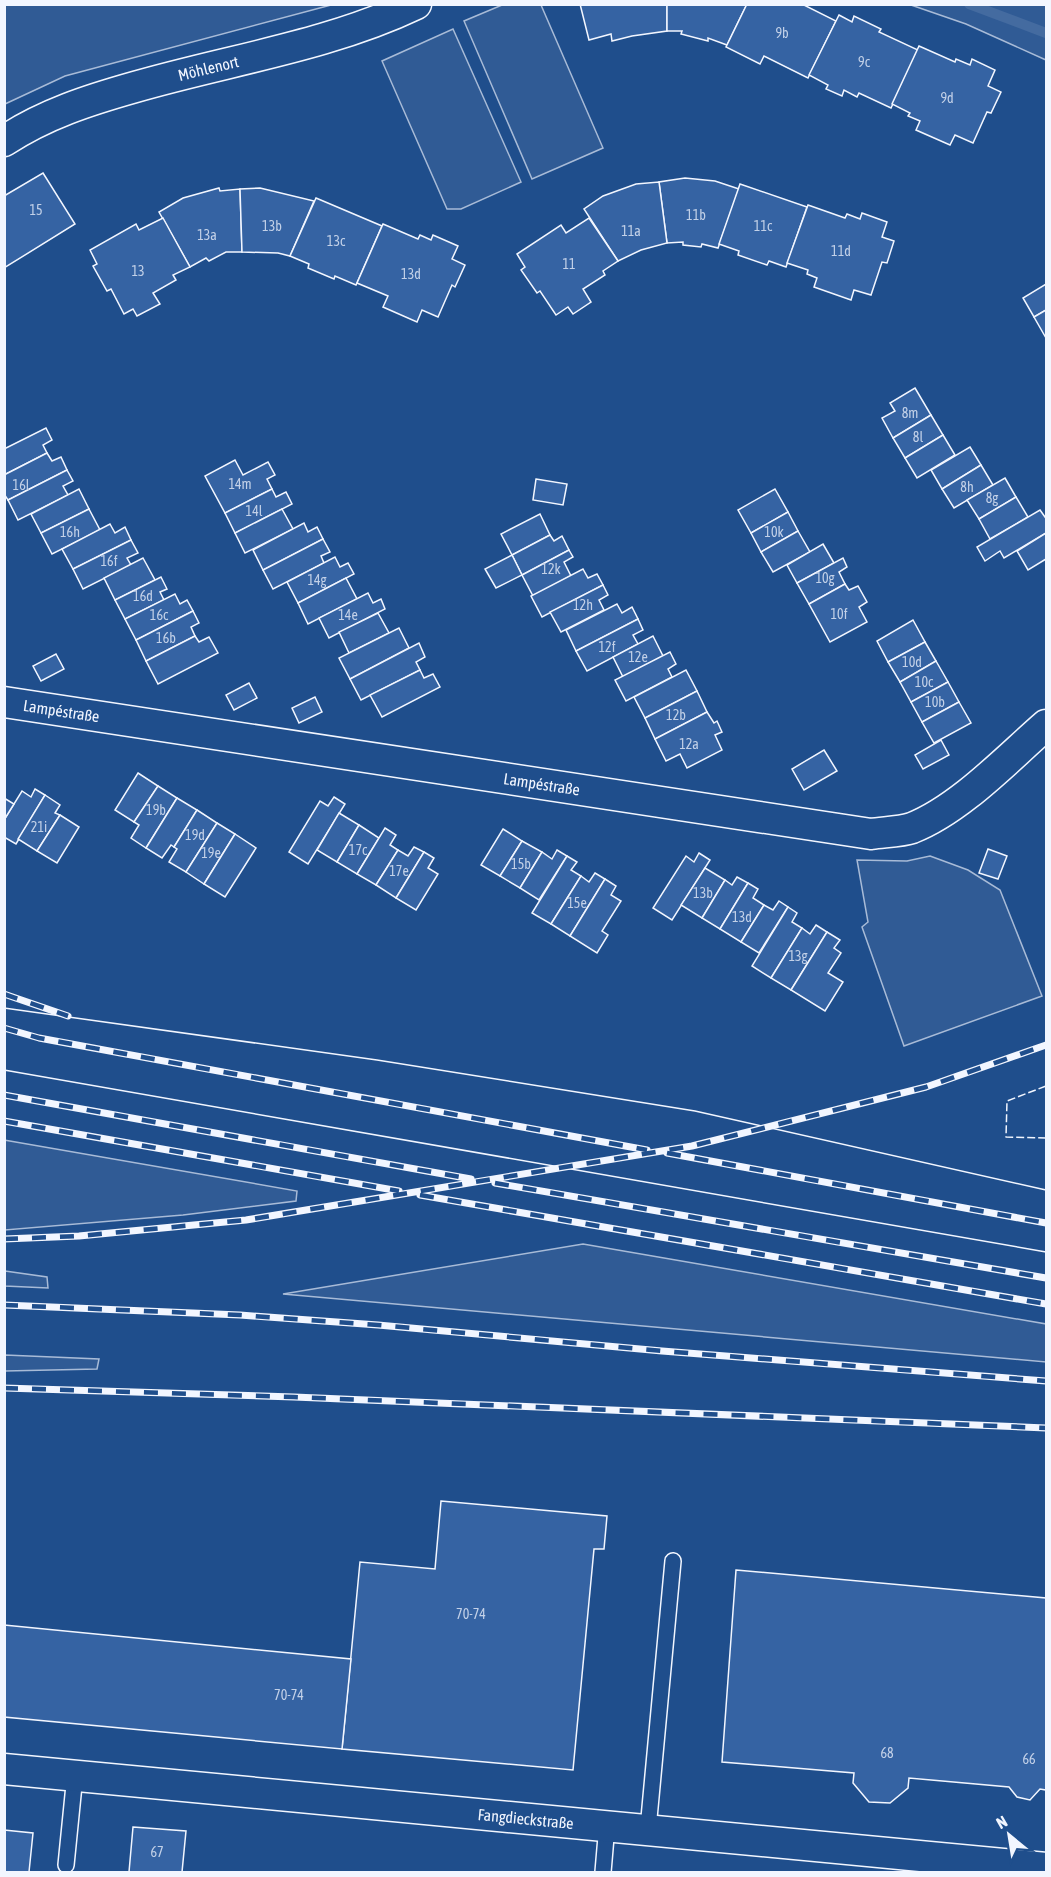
<svg xmlns="http://www.w3.org/2000/svg" width="1051" height="1877" font-family="'Asap Condensed',sans-serif">
<style>
.built{fill:#305b95;stroke:#a8bbd7;stroke-width:1.5}
.lines{fill:none;stroke-linecap:round;stroke-linejoin:round}
.stream{stroke:#446ba0;stroke-width:10}
.building{fill:#3563a3;stroke:#f2f6ff;stroke-width:1.5}
.lane-casing{stroke:#f2f6ff;stroke-width:18}
.street-casing{stroke:#f2f6ff;stroke-width:33}
.lane{stroke:#1f4e8c;stroke-width:15}
.street{stroke:#1f4e8c;stroke-width:30}
.tram{stroke:#f2f6ff;stroke-width:1.5}
.rail-casing{stroke:#f2f6ff;stroke-width:7}
.rail{stroke:#1f4e8c;stroke-width:4.5;stroke-dasharray:14;stroke-linecap:butt}
.fence{stroke:#f2f6ff;stroke-width:1.5;stroke-dasharray:8 3;stroke-linecap:butt}
.labels{text-anchor:middle;stroke-width:4.5;stroke-linejoin:round;paint-order:stroke}
.number-label{font-size:14px;fill:#c3d1e8}
.street-label{font-size:16px;fill:#f2f6ff;stroke:#1f4e8c}
</style>
<rect width="100%" height="100%" fill="#1f4e8c"/>
<g class="built">
<polygon points="4,5 5,4 331,5 65,76 5,104"/>
<polygon points="502,5 541,5 603,148 532,179 464,21"/>
<polygon points="911,5 1046,5 1046,60 966,24"/>
<polygon points="453,29 521,182 461,209 447,209 382,61"/>
<polygon points="930,856 968,870 1000,890 1042,996 904,1046 862,927 868,922 857,860 907,861"/>
<polygon points="4,1140 297,1191 296,1201 183,1215 5,1230"/>
<polygon points="583,1244 1046,1324 1046,1362 283,1294"/>
<polygon points="5,1271 47,1277 48,1288 5,1286"/>
<polygon points="5,1355 99,1359 97,1369 5,1371"/>
</g>
<g class="lines">
<polyline class="stream" points="969,4 1046,33"/>
</g>
<g class="building">
<polygon points="580,4 667,4 667,31 632,36 612,41 611,34 589,40"/>
<polygon points="667,4 747,4 727,45 708,38 708,41 681,34 682,31 667,31"/>
<polygon points="747,4 802,4 836,21 808,78 764,56 760,64 726,47"/>
<polygon points="839,15 852,22 854,16 881,29 879,32 918,50 891,108 859,93 857,97 844,90 842,96 826,89 828,85 809,75"/>
<polygon points="919,46 955,62 956,59 970,65 972,59 995,70 988,86 1001,92 991,113 987,112 973,143 955,135 950,145 916,130 920,121 908,116 910,113 892,104"/>
<polygon points="43,173 75,224 4,268 4,196"/>
<polygon points="685,178 715,181 739,189 718,248 702,244 701,247 683,245 683,242 667,243 659,182"/>
<polygon points="659,182 667,243 641,250 618,261 584,209 603,196 636,184"/>
<polygon points="740,184 807,207 786,267 769,261 767,265 738,255 739,251 719,244"/>
<polygon points="219,188 220,191 240,189 242,252 226,252 209,261 206,258 190,267 159,212 183,198"/>
<polygon points="260,188 314,201 290,256 278,253 242,252 240,189"/>
<polygon points="316,198 382,226 356,285 335,276 334,279 308,268 309,264 290,256"/>
<polygon points="808,205 845,218 847,214 860,219 862,213 887,222 882,237 894,241 887,263 882,262 871,295 854,290 851,300 814,287 817,278 807,274 808,270 787,263"/>
<polygon points="163,218 190,267 173,275 176,280 153,293 160,304 137,316 133,309 124,314 111,289 107,291 93,266 97,264 90,250 136,224 139,230"/>
<polygon points="589,218 618,261 603,271 605,275 583,289 591,302 573,314 568,307 556,315 540,291 537,293 521,270 525,267 517,254 561,225 566,233"/>
<polygon points="383,224 418,239 420,235 431,240 433,235 458,246 452,259 465,265 455,287 452,285 438,317 422,310 417,322 383,307 388,296 357,283"/>
<polygon points="1046,284 1046,310 1034,317 1023,298"/>
<polygon points="1046,310 1046,338 1034,317"/>
<polygon points="915,388 931,415 893,438 882,418 895,411 890,403"/>
<polygon points="931,415 943,435 905,458 893,438"/>
<polygon points="46,428 52,440 43,445 47,453 4,475 4,449"/>
<polygon points="943,435 955,455 917,478 905,458"/>
<polygon points="970,447 981,465 942,489 931,470"/>
<polygon points="47,453 52,461 61,457 67,470 8,500 4,494 4,475"/>
<polygon points="235,460 243,475 268,462 275,475 267,479 272,489 225,513 205,476"/>
<polygon points="981,465 993,485 954,508 942,489"/>
<polygon points="67,470 73,481 63,486 68,495 18,520 8,500"/>
<polygon points="1005,478 1016,497 979,519 967,500"/>
<polygon points="536,479 567,484 563,505 533,500"/>
<polygon points="79,489 89,509 41,533 31,514"/>
<polygon points="272,489 276,497 286,492 292,504 235,533 225,513"/>
<polygon points="775,489 788,512 751,533 738,510"/>
<polygon points="1016,497 1028,517 990,539 979,519"/>
<polygon points="89,509 100,530 52,554 41,533"/>
<polygon points="282,509 293,529 245,553 235,533"/>
<polygon points="1040,510 1045,517 1046,516 1046,533 1004,558 1000,551 985,561 977,547"/>
<polygon points="788,512 798,531 761,552 751,533"/>
<polygon points="540,514 550,535 512,555 501,534"/>
<polygon points="304,523 308,532 317,527 323,539 263,570 253,550"/>
<polygon points="110,524 115,533 125,527 131,540 73,569 62,549"/>
<polygon points="798,531 810,552 773,572 761,552"/>
<polygon points="1046,533 1046,559 1028,570 1017,551"/>
<polygon points="550,535 554,541 562,536 569,550 522,575 512,555"/>
<polygon points="323,539 330,552 321,556 324,563 273,589 263,570"/>
<polygon points="131,540 138,553 127,558 131,565 83,589 73,569"/>
<polygon points="823,544 834,563 797,583 787,565"/>
<polygon points="569,550 573,557 564,562 571,576 533,596 522,575"/>
<polygon points="512,555 522,575 496,588 485,569"/>
<polygon points="335,557 340,567 348,563 354,574 298,603 287,582"/>
<polygon points="143,558 155,580 115,600 104,578"/>
<polygon points="843,558 847,567 839,572 845,584 809,604 797,583"/>
<polygon points="583,569 588,578 597,574 603,585 542,617 531,596"/>
<polygon points="161,577 167,589 160,592 164,600 125,619 115,600"/>
<polygon points="346,578 357,599 308,624 298,603"/>
<polygon points="845,584 849,590 858,586 867,602 859,607 867,622 830,642 809,604"/>
<polygon points="603,585 608,595 599,600 604,610 561,632 550,612"/>
<polygon points="368,593 373,603 381,599 385,609 329,638 319,618"/>
<polygon points="175,594 180,604 187,600 193,611 136,640 125,619"/>
<polygon points="617,604 622,613 632,607 638,619 576,651 566,630"/>
<polygon points="193,611 199,623 191,627 195,636 146,661 136,640"/>
<polygon points="378,613 389,633 349,653 339,632"/>
<polygon points="638,619 643,630 633,635 638,644 587,671 576,651"/>
<polygon points="913,620 925,642 888,662 877,641"/>
<polygon points="399,628 409,648 350,679 339,658"/>
<polygon points="195,636 199,642 209,637 218,653 158,684 146,661"/>
<polygon points="653,636 663,656 623,677 613,657"/>
<polygon points="925,642 936,661 900,682 888,662"/>
<polygon points="419,643 425,657 416,662 420,670 361,700 350,679"/>
<polygon points="670,652 676,664 668,669 672,677 626,701 615,680"/>
<polygon points="56,654 64,669 41,681 33,666"/>
<polygon points="936,661 948,682 911,702 900,682"/>
<polygon points="420,670 424,678 433,674 440,687 382,717 370,695"/>
<polygon points="686,670 697,691 645,718 634,697"/>
<polygon points="948,682 959,702 922,722 911,702"/>
<polygon points="249,683 257,698 234,710 226,695"/>
<polygon points="697,691 707,712 655,739 645,718"/>
<polygon points="315,697 322,712 299,723 292,708"/>
<polygon points="959,702 971,723 934,743 922,722"/>
<polygon points="707,712 714,723 717,721 722,732 715,735 722,750 687,768 680,754 666,761 655,739"/>
<polygon points="941,740 949,755 923,769 915,755"/>
<polygon points="824,750 837,771 804,790 792,769"/>
<polygon points="138,773 158,786 134,822 115,810"/>
<polygon points="158,786 177,798 146,848 131,838 139,825 134,822"/>
<polygon points="35,789 45,795 16,844 4,837 4,820 22,791 31,797"/>
<polygon points="45,795 60,805 55,813 60,815 37,851 18,839"/>
<polygon points="334,797 345,804 308,864 289,852 320,801 328,806"/>
<polygon points="4,798 14,804 4,820"/>
<polygon points="177,798 197,810 174,847 171,845 162,858 146,848"/>
<polygon points="197,810 217,823 186,872 169,862 177,849 174,847"/>
<polygon points="339,813 359,825 337,862 317,850"/>
<polygon points="60,815 79,827 57,863 37,851"/>
<polygon points="217,823 235,834 204,884 186,872"/>
<polygon points="359,825 379,838 357,874 337,862"/>
<polygon points="385,828 396,835 390,845 398,850 376,885 357,874"/>
<polygon points="503,829 522,841 500,876 481,865"/>
<polygon points="235,834 256,848 225,897 204,884"/>
<polygon points="522,841 542,852 520,888 500,876"/>
<polygon points="414,847 424,852 396,898 376,885 398,850 408,856"/>
<polygon points="988,849 1007,856 998,879 979,873"/>
<polygon points="557,850 567,856 539,900 520,888 542,852 552,859"/>
<polygon points="424,852 434,858 428,868 438,874 416,910 396,898"/>
<polygon points="699,853 710,860 672,920 653,908 686,856 694,862"/>
<polygon points="567,856 577,862 571,870 581,876 551,924 532,913"/>
<polygon points="705,868 725,880 702,918 681,905"/>
<polygon points="595,873 605,879 570,936 551,924 581,876 589,882"/>
<polygon points="737,877 748,883 720,929 702,918 725,880 732,885"/>
<polygon points="605,879 616,886 611,895 621,901 602,931 608,935 597,953 570,936"/>
<polygon points="748,883 758,889 753,898 764,905 741,942 720,929"/>
<polygon points="779,901 788,907 759,953 741,942 764,905 773,910"/>
<polygon points="788,907 797,913 792,922 802,928 771,978 752,966"/>
<polygon points="816,925 827,932 791,990 771,978 802,928 810,934"/>
<polygon points="827,932 840,940 834,948 841,953 828,973 843,982 825,1011 791,990"/>
<polygon points="441,1501 607,1516 604,1549 594,1549 573,1770 342,1749 360,1562 435,1569"/>
<polygon points="736,1570 1046,1598 1046,1790 1040,1789 1030,1800 1017,1797 1009,1787 909,1778 908,1788 890,1803 869,1802 853,1783 854,1773 722,1762"/>
<polygon points="4,1625 351,1659 342,1749 4,1717"/>
<polygon points="133,1827 186,1831 182,1872 129,1872"/>
<polygon points="4,1830 33,1833 29,1872 4,1872"/>
</g>
<g class="lines">
<defs>
<g id="lane">
<polyline points="648,1829 673,1561"/>
<polyline points="66,1865 75,1775"/>
<polyline points="603,1872 607,1825"/>
</g>
<g id="street">
<path id="s1" d="M4,141C45,114 89,100 135,87C228,60 328,46 416,4"/>
<path id="s2" d="M4,702L871,834C884,832 900,832 912,828C960,809 1007,759 1046,725"/>
<path id="s3" d="M4,1769L1046,1868"/>
</g>
</defs>
<use href="#lane" class="lane-casing"/>
<use href="#street" class="street-casing"/>
<use href="#lane" class="lane"/>
<use href="#street" class="street"/>
<g class="tram">
<polyline points="4,1008 377,1060 695,1111 1046,1190"/>
<polyline points="4,1070 1046,1252"/>
</g>
<defs>
<g id="rail">
<polyline points="4,994 68,1016"/>
<polyline points="4,1028 39,1038 647,1150"/>
<polyline points="4,1095 471,1179"/>
<polyline points="4,1121 399,1191"/>
<polyline points="667,1153 1046,1223"/>
<polyline points="495,1183 1046,1278"/>
<polyline points="420,1195 1046,1304"/>
<polyline points="4,1239 79,1236 246,1220 692,1146 926,1087 1046,1045"/>
<polyline points="4,1305 240,1315 378,1325 662,1351 1046,1381"/>
<polyline points="4,1388 294,1397 1046,1428"/>
</g>
</defs>
<use href="#rail" class="rail-casing"/>
<use href="#rail" class="rail"/>
<polyline class="fence" points="1046,1086 1007,1101 1006,1137 1046,1138"/>
</g>
<g class="labels">
<g class="number-label">
<text x="782" y="38">9b</text>
<text x="864" y="67">9c</text>
<text x="947" y="103">9d</text>
<text x="36" y="215">15</text>
<text x="696" y="220">11b</text>
<text x="272" y="231">13b</text>
<text x="763" y="231">11c</text>
<text x="631" y="236">11a</text>
<text x="207" y="240">13a</text>
<text x="336" y="246">13c</text>
<text x="841" y="256">11d</text>
<text x="569" y="269">11</text>
<text x="138" y="276">13</text>
<text x="411" y="279">13d</text>
<text x="910" y="418">8m</text>
<text x="918" y="442">8l</text>
<text x="240" y="489">14m</text>
<text x="21" y="490">16l</text>
<text x="967" y="492">8h</text>
<text x="992" y="503">8g</text>
<text x="254" y="516">14l</text>
<text x="70" y="537">16h</text>
<text x="774" y="537">10k</text>
<text x="109" y="566">16f</text>
<text x="551" y="574">12k</text>
<text x="825" y="583">10g</text>
<text x="317" y="585">14g</text>
<text x="143" y="601">16d</text>
<text x="583" y="610">12h</text>
<text x="839" y="619">10f</text>
<text x="159" y="620">16c</text>
<text x="348" y="620">14e</text>
<text x="166" y="643">16b</text>
<text x="607" y="652">12f</text>
<text x="638" y="662">12e</text>
<text x="912" y="667">10d</text>
<text x="924" y="687">10c</text>
<text x="935" y="707">10b</text>
<text x="676" y="720">12b</text>
<text x="689" y="749">12a</text>
<text x="156" y="815">19b</text>
<text x="39" y="832">21i</text>
<text x="195" y="840">19d</text>
<text x="358" y="855">17c</text>
<text x="211" y="858">19e</text>
<text x="521" y="869">15b</text>
<text x="399" y="876">17e</text>
<text x="703" y="898">13b</text>
<text x="577" y="908">15e</text>
<text x="742" y="922">13d</text>
<text x="798" y="961">13g</text>
<text x="471" y="1619">70-74</text>
<text x="289" y="1700">70-74</text>
<text x="887" y="1758">68</text>
<text x="1029" y="1764">66</text>
<text x="157" y="1857">67</text>
</g>
<g class="street-label">
<text dy="6" stroke="none"><textPath href="#s1" startOffset="218">Möhlenort</textPath></text>
<text dy="6" stroke="none"><textPath href="#s2" startOffset="58">Lampéstraße</textPath></text>
<text dy="6" stroke="none"><textPath href="#s2" startOffset="544">Lampéstraße</textPath></text>
<text dy="6" stroke="none"><textPath href="#s3" startOffset="524">Fangdieckstraße</textPath></text>
</g>
</g>
<rect width="1051" height="1877" fill="none" stroke="#f2f6ff" stroke-width="12"/>
<g transform="translate(1009 1835) rotate(330)" stroke="#1f4e8c" stroke-width="4.5" paint-order="stroke">
<path d="M0-4.5L10 22L0 15L-10 22Z" fill="#f2f6ff"/>
<text y="-9" font-size="16" font-weight="bold" text-anchor="middle" fill="#f2f6ff">N</text>
</g>
</svg>
